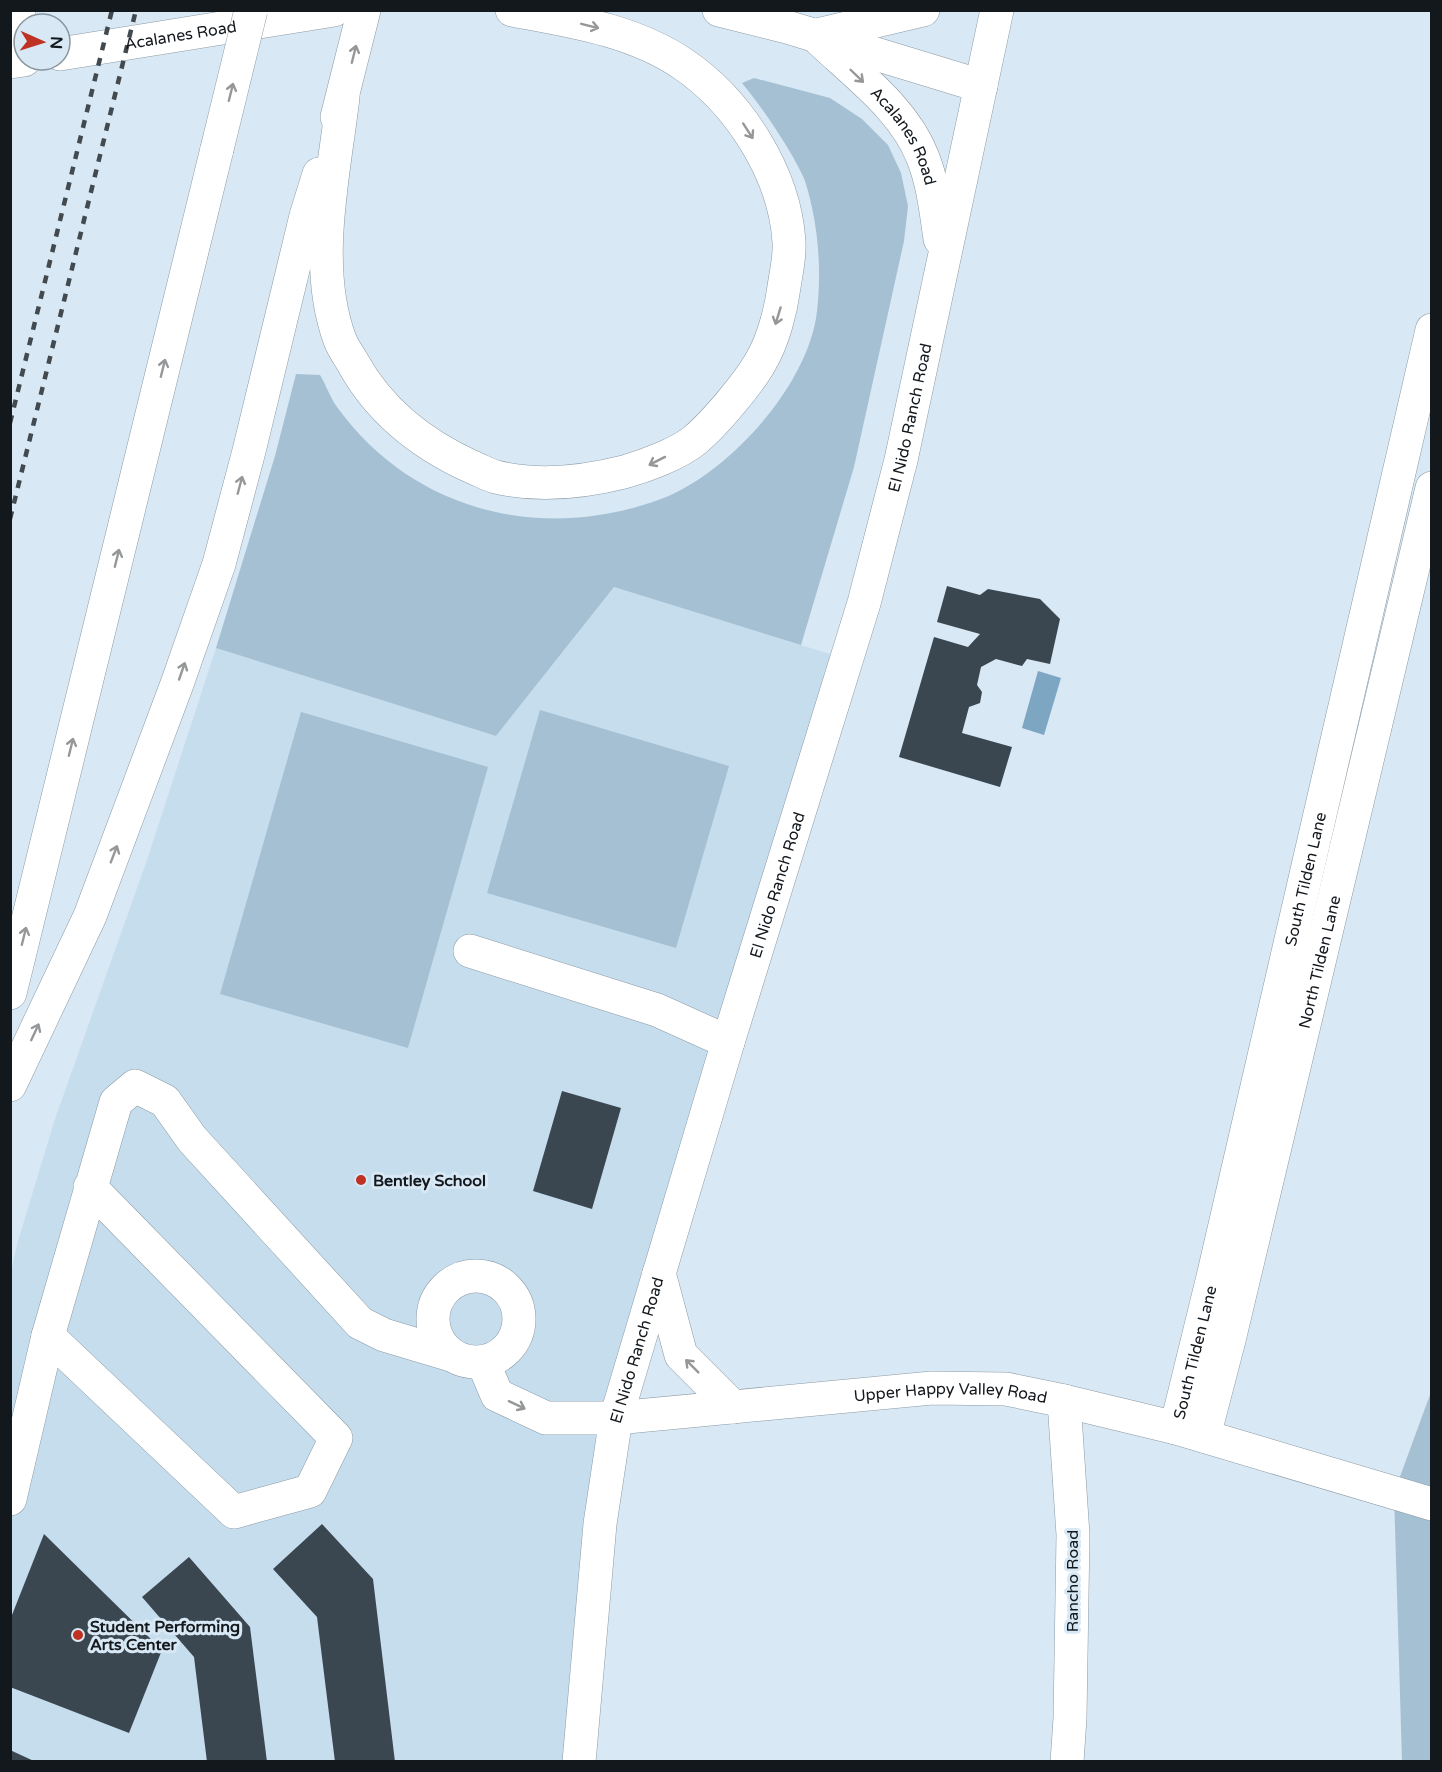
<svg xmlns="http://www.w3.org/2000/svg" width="1442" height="1772" font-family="'Varela Round',sans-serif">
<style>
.built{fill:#c6ddee}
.green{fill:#a5c0d3}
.water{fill:#7da6c3}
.building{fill:#3a4751}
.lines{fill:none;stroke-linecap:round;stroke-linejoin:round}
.minor-casing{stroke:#8b9aa5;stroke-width:34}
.major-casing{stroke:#8b9aa5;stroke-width:34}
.highway-casing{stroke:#8b9aa5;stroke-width:34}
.minor{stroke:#fff;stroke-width:33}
.major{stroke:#fff;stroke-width:33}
.highway{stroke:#fff;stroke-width:33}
.rail{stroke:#424a50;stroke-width:4.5;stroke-dasharray:8 8;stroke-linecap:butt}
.highway-bridge-casing{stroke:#8b9aa5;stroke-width:34;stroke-linecap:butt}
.highway-bridge{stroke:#fff;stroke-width:33}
.oneway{stroke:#959799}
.poi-dot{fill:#be3123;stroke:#d8e8f4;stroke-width:2}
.labels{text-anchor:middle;stroke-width:6;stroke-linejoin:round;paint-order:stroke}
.street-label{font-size:16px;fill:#13181d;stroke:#d8e8f4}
.poi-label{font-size:16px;font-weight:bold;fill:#13181d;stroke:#d8e8f4;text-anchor:start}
</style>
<rect width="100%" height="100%" fill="#d8e8f4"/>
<polygon class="built" points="614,587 846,659 616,1418 579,1761 11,1762 11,1272 18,1241 55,1119 147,860 216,648 496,736"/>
<g class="green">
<path d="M754,78L830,98L862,119L888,145L901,173L908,206L904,241L854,467L801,645L614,587L496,736L216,648L275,456L296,374L320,375C326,385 330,397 337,407C413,512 542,543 661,499C728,474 809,385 817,311C822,269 818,222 805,181C802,173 797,165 793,157C778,131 761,106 742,83Z"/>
<polygon points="540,710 729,766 676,948 487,893"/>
<polygon points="301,712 488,767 408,1048 220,994"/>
<polygon points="1431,1392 1431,1761 1402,1761 1394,1493"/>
</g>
<polygon class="water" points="1038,671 1061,678 1044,735 1022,728"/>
<g class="building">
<polygon points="947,586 980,595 988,589 1040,599 1060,619 1050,664 1027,659 1022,666 996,659 981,667 977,685 982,692 980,703 969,707 962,733 1012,747 1000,787 899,757 934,637 968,647 980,634 937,622"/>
<polygon points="562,1091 621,1108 592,1209 533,1191"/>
<polygon points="322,1524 373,1579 395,1762 335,1762 317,1617 273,1569"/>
<polygon points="44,1534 162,1650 129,1733 10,1687 10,1620"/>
<polygon points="189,1557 250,1627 267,1762 207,1762 194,1657 142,1597"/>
<polygon points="10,1750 36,1762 10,1762"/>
</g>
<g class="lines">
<defs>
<g id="minor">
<polyline points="719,10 787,27 981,86"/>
<polyline points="817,35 923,10"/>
<path id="s1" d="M821,41C857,75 905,110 923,158C933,183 936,211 940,239"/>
<polyline points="470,951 657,1010 728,1042"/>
<polyline points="90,1187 336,1438 310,1491 234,1512 48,1336 116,1102 135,1086 165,1101 192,1139 360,1323 384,1335 451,1355"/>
<polyline points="659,1273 681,1355 733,1407"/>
<circle cx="476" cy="1319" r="43"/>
<path id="s2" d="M483,1362L497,1395L546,1418H616L932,1388L1006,1389L1064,1401L1176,1428L1432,1504"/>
<polyline points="1064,1401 1073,1535 1070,1718 1067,1762"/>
<path id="s3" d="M1176,1428L1213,1277L1432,330"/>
<path id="s4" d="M1204,1436L1229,1340L1432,488"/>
<polyline points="10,1499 48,1336"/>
<path id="s5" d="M579,1762L600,1524L616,1418L728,1042L864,603L901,460L997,10"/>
</g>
<g id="major">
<path id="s6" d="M60,54L334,10"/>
<polyline points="10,62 24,60"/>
</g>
<g id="highway">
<polyline points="10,46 19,10"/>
<path d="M343,97C334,175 312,265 340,340C343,348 349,356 353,363C380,412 421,444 472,467C480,470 488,475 496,477C537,487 584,482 624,472C645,466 678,454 695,440C714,424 749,383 761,361C773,341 781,310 784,287C786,273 790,257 789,242C785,174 739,102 683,64C633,30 571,21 512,10"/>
<polyline points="337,117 364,10"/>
<polyline points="10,993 217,149"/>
<polyline points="10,1085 90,916 177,684 219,564 249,451 306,216 319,174"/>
</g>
</defs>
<use href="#minor" class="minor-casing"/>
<use href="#major" class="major-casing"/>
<use href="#highway" class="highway-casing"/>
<use href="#minor" class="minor"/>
<use href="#major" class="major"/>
<use href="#highway" class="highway"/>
<g class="rail">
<polyline points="10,423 112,10"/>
<polyline points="10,519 136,10"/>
</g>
<defs>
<polyline id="highway-bridge" points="217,149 251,10"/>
</defs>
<use href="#highway-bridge" class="highway-bridge-casing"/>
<use href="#highway-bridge" class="highway-bridge"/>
</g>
<defs><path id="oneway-shaft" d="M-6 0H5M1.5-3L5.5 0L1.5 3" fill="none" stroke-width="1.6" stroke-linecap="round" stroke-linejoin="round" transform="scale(1.5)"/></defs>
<g class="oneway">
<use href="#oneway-shaft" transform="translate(590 26) rotate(14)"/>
<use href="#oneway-shaft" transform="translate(354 54) rotate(-76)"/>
<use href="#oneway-shaft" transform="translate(857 76) rotate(44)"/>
<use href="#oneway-shaft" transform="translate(231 92) rotate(-76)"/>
<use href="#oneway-shaft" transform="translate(748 131) rotate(57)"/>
<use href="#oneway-shaft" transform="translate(778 316) rotate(107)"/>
<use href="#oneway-shaft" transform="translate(163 368) rotate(-76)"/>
<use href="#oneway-shaft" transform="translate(657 461) rotate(153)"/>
<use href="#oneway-shaft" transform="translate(240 485) rotate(-75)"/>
<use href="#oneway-shaft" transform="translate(117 558) rotate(-76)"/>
<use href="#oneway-shaft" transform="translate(182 671) rotate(-71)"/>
<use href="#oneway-shaft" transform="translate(71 747) rotate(-76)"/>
<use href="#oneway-shaft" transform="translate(114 854) rotate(-69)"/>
<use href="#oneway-shaft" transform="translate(24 936) rotate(-76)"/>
<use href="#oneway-shaft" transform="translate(35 1032) rotate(-65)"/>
<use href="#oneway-shaft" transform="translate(692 1366) rotate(-135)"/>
<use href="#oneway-shaft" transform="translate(517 1405) rotate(25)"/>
</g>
<g class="poi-dot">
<circle cx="361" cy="1180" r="6"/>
<circle cx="78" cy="1635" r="6"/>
</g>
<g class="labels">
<g class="street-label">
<text dy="6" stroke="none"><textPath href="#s6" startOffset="122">Acalanes Road</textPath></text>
<text dy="6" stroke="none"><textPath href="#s1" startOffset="128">Acalanes Road</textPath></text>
<text dy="6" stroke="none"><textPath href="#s5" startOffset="1389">El Nido Ranch Road</textPath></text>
<text dy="6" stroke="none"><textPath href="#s3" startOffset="564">South Tilden Lane</textPath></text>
<text dy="6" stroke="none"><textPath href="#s5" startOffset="903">El Nido Ranch Road</textPath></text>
<text dy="6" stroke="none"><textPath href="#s4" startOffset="488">North Tilden Lane</textPath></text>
<text dy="6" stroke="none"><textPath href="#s5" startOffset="417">El Nido Ranch Road</textPath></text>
<text dy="6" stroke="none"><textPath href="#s3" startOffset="78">South Tilden Lane</textPath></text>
<text dy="6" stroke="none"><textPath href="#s2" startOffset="496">Upper Happy Valley Road</textPath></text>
<text transform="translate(1072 1581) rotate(-90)" y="6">Rancho Road</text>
</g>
<g class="poi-label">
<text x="373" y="1186">Bentley School</text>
<text x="90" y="1632">Student Performing<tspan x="90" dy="18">Arts Center</tspan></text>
</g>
</g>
<rect width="1442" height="1772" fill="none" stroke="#13181d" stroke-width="24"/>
<g transform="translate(42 42) rotate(93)"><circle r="28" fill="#d8e8f4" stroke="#89959e" stroke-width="1.5"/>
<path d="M0-4.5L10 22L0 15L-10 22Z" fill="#be3123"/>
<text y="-9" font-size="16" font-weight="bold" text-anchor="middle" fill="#13181d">N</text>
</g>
</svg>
